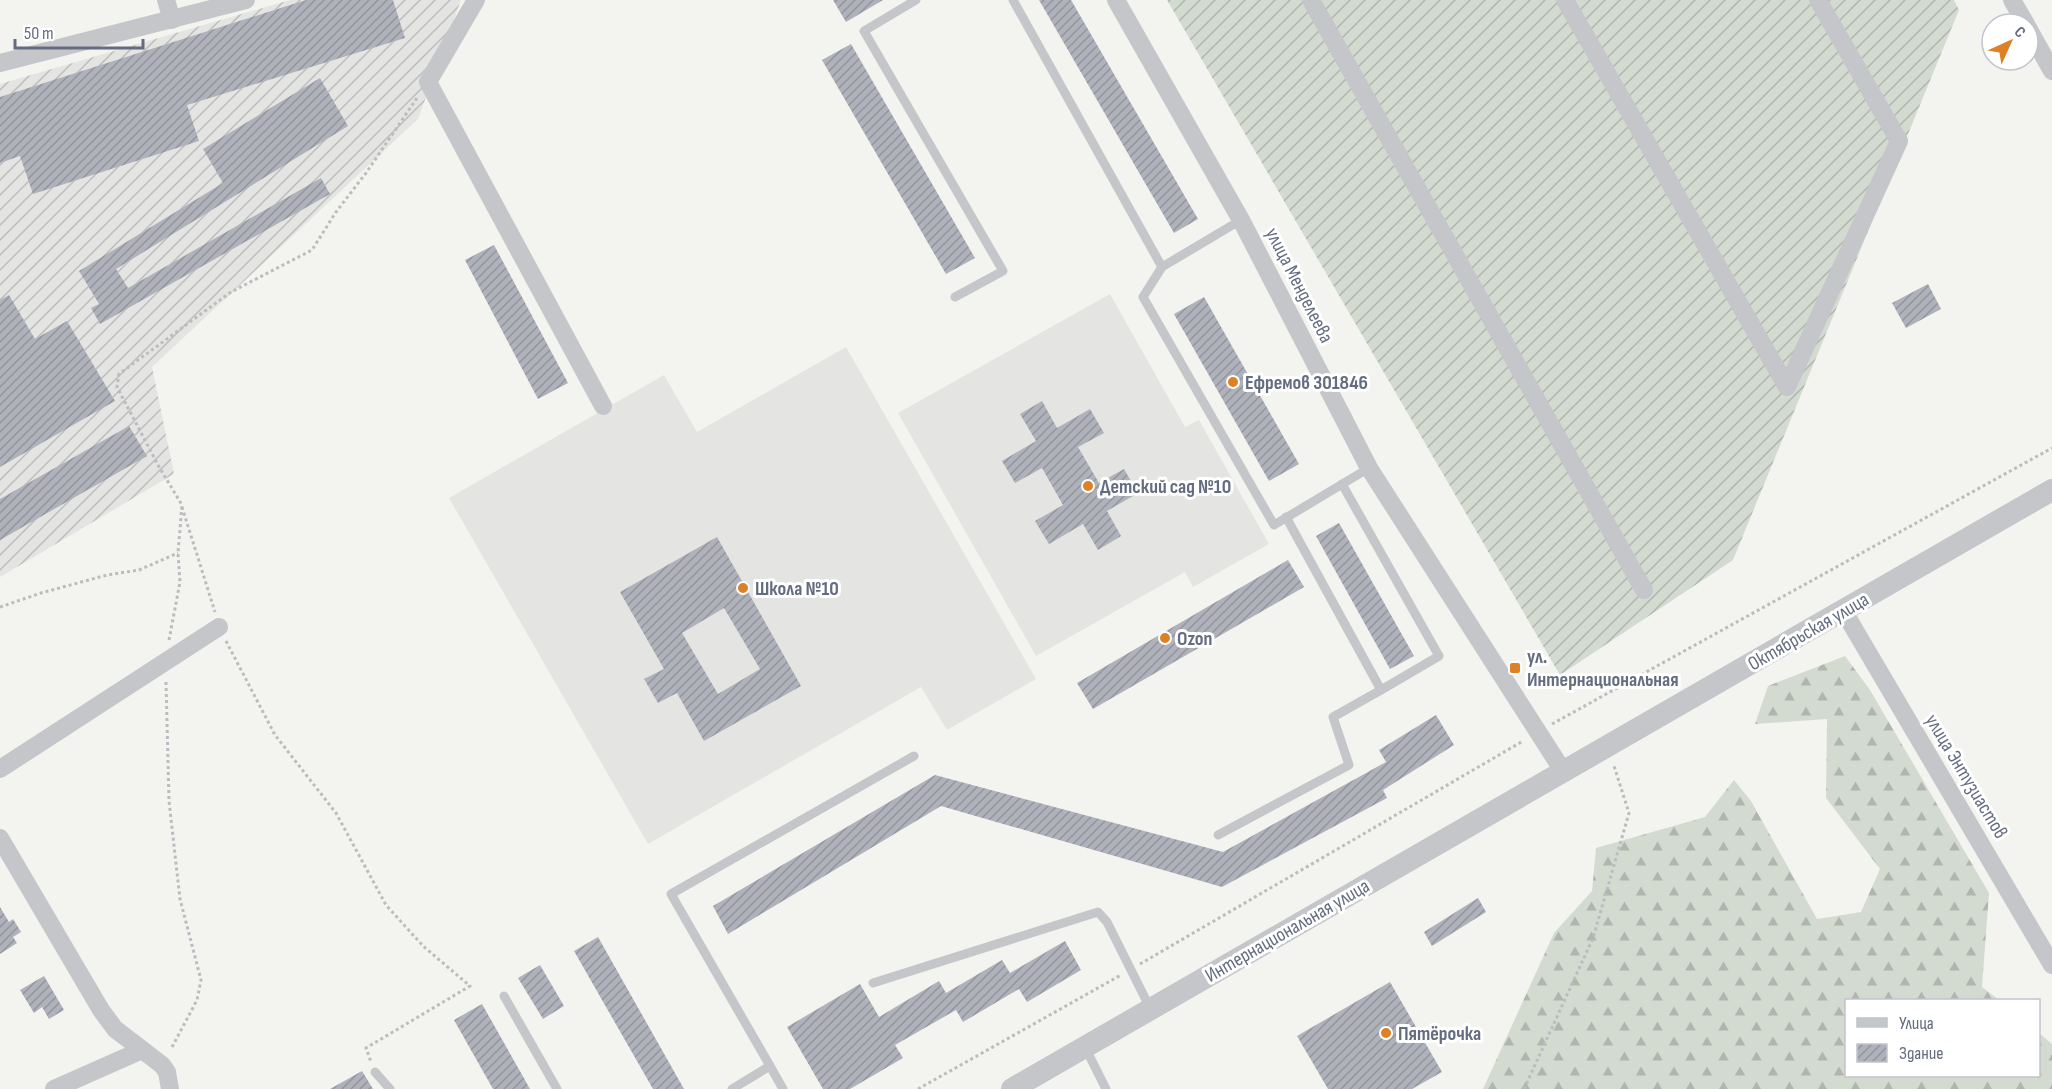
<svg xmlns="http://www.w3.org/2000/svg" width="2052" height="1089" font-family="'Sofia Sans Condensed',sans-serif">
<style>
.built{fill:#e4e4e3}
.industrial{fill:url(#industrial-furrows)}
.forest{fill:url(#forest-firs)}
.garden{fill:url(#garden-furrows)}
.building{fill:url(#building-hatch);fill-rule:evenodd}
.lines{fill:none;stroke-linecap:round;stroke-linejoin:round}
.path{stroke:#bbbcbf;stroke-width:3;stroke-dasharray:3 3;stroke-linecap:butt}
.service{stroke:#c4c6ca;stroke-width:9}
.minor{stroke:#c4c6ca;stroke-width:18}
.tertiary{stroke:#c4c6ca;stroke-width:22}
.poi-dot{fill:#de8026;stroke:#fff;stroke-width:2}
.labels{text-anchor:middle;stroke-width:6;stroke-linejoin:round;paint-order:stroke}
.street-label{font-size:20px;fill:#646c80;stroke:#fff}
.poi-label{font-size:20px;font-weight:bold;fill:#646c80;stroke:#fff;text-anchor:start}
</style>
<defs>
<pattern id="industrial-furrows" width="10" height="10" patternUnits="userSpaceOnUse" patternTransform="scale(1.5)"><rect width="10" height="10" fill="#e4e4e3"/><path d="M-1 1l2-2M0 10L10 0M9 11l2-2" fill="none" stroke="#bcbdbd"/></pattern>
<pattern id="forest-firs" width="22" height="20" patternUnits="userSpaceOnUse" patternTransform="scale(1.5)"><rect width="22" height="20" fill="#d3dbd1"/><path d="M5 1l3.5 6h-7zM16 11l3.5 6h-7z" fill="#afb6af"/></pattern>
<pattern id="garden-furrows" width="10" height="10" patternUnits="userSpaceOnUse" patternTransform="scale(1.5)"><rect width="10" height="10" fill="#d3dbd1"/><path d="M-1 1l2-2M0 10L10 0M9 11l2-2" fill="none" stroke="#afb6af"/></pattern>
<pattern id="building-hatch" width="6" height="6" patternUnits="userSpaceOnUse" patternTransform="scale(1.5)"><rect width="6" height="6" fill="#afb2ba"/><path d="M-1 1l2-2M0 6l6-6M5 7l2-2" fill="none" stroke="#92959c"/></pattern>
</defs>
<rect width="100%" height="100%" fill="#f3f4f0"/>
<g class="built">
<polygon points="1110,294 1185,427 1199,420 1269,544 1193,587 1185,572 1036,656 898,413"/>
<polygon points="846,347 1036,679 947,730 921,687 648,844 449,498 664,375 697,432"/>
</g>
<polygon class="industrial" points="290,0 461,0 418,119 152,367 174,474 0,577 0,84"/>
<polygon class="forest" points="1845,656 1870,690 1989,893 1982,987 1999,1000 1846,1000 1846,1076 2038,1076 2039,1033 2052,1044 2052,1089 1483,1089 1554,933 1592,891 1596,848 1705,817 1734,780 1751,801 1817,919 1861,912 1880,869 1826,798 1827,719 1755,724 1768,686"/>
<polygon class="garden" points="1167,0 1954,0 1959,10 1733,560 1560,675"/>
<g class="building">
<polygon points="306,0 393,0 405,38 187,105 199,141 33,194 20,156 0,163 0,97"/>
<polygon points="833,0 883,0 846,22"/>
<polygon points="1039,0 1071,0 1198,219 1174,233"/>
<polygon points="851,44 975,258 946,274 822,60"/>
<polygon points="320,78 348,126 116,269 128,288 321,178 330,194 100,324 91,308 99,304 79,271 223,183 203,149"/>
<polygon points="494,245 568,383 538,399 465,260"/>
<polygon points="1928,284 1941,309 1906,328 1892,303"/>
<polygon points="9,295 35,339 67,321 115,401 0,467 0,300"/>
<polygon points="1204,297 1299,464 1269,481 1174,314"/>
<polygon points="1042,401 1057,428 1090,409 1104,433 1078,447 1099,483 1124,469 1138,493 1107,511 1121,536 1098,550 1083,524 1049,544 1035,521 1063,505 1042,468 1015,483 1002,461 1036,441 1020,414"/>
<polygon points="129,426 147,456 0,540 0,499"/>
<polygon points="1339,523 1414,656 1390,669 1316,536"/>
<path d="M717,537L801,686L704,741L677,693L658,703L644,679L664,669L620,592ZM724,608L760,669L718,694L682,633Z"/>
<polygon points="1288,560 1304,587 1093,709 1077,683"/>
<polygon points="1436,715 1454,745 1383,790 1387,798 1222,887 941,806 728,934 713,906 935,775 1223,852 1386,762 1379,750"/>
<polygon points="1478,898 1486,912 1432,946 1424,932"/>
<polygon points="0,907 9,922 13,919 21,932 13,937 17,943 0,954"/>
<polygon points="598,937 684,1089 653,1089 574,951"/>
<polygon points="1065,941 1081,970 1027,1002 1019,989 963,1022 956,1010 895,1045 903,1058 850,1089 823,1089 787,1027 860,984 879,1017 939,981 946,993 1002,960 1010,973"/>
<polygon points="540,965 564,1006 543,1019 518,978"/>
<polygon points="44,976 64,1010 49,1019 42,1007 34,1013 20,990"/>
<polygon points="1390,982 1442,1072 1412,1089 1328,1089 1297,1036"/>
<polygon points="482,1004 530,1089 493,1089 454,1020"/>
<polygon points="362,1071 373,1089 330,1089"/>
</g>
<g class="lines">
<g class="path">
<polyline points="182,507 215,612"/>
<polyline points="0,607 41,593 107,575 139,570 178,553"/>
<polyline points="169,640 180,582 178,553 182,505 158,465 117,387 119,374 231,292 312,250 336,212 366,173 417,98"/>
<polyline points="226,641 275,735 336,813 386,905 423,946 470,986 366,1048 371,1062"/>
<polyline points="166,682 169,801 180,899 201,980 197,1000 171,1049"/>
<polyline points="1552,724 2052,448"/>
<polyline points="1140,964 1523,741"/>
<polyline points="918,1089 1121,975"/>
<polyline points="1524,1089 1593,938 1629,813 1614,766"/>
</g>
<g class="service">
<polyline points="916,0 864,31 1003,271 955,297"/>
<polyline points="1013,0 1162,267"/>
<polyline points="1241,220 1162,267 1143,297 1274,525 1369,468"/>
<polyline points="1286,517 1381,690 1439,656 1342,484"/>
<polyline points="1218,835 1349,765 1333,717 1381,690"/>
<polyline points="873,983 1098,912 1107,922 1150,1008"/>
<polyline points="504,996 557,1089"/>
<polyline points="1085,1047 1106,1089"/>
<polyline points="770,1066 671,894 914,756"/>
<polyline points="375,1072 390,1089"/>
<polyline points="732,1089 770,1066 783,1089"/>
</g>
<g class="minor">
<polyline points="166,0 172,20"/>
<polyline points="476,0 428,82 603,406"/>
<polyline points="1116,0 1241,220 1369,468 1563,771"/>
<polyline points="1311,0 1644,590"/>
<polyline points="1565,0 1787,387 1899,141 1818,0"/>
<polyline points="2012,0 2026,24"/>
<polyline points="2028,28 2052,71"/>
<polyline points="0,63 246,0"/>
<polyline points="1843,610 2052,965"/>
<polyline points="0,769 219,627"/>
<polyline points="0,838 101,1010 115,1029 162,1065 167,1072 170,1089"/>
<polyline points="54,1089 142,1050"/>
</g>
<polyline class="tertiary" points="1012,1089 2052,490"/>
</g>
<g class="poi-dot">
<circle cx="1233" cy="382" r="6"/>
<circle cx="1088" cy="486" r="6"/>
<circle cx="743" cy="588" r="6"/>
<circle cx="1165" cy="638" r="6"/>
<rect x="1509" y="662" width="12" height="12" rx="3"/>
<circle cx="1386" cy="1033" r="6"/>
</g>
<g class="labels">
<g class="street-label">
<text transform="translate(1300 285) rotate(63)" y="7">улица Менделеева</text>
<text transform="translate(1808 631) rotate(-30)" y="7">Октябрьская улица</text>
<text transform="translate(1967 776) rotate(59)" y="7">улица Энтузиастов</text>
<text transform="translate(1287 930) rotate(-30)" y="7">Интернациональная улица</text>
</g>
<g class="poi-label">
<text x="1245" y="389">Ефремов 301846</text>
<text x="1100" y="493">Детский сад №10</text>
<text x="755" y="595">Школа №10</text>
<text x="1177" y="645">Ozon</text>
<text x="1527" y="663">ул.<tspan x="1527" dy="23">Интернациональная</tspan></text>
<text x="1398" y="1040">Пятёрочка</text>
</g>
</g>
<rect x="1845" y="999" width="195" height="78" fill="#ffffff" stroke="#c1c4cc" stroke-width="1.5"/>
<rect x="1857" y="1018" width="30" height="9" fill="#c4c6ca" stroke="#c1c4cc" stroke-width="1.5"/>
<text x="1899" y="1029" font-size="18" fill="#646c80">Улица</text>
<rect x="1857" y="1044" width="30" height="18" fill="url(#building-hatch)" stroke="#c1c4cc" stroke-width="1.5"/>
<text x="1899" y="1059" font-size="18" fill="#646c80">Здание</text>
<g transform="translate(2010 42) rotate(45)"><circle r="28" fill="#ffffff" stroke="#c1c4cc" stroke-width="1.5"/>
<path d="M0-4.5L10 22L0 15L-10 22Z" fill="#de8026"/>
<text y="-9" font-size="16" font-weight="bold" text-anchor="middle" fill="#646c80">С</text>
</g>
<path d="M15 39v9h128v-9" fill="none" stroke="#646c80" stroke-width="3"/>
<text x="24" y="39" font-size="18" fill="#646c80" stroke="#ffffff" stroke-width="4.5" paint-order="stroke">50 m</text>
</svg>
